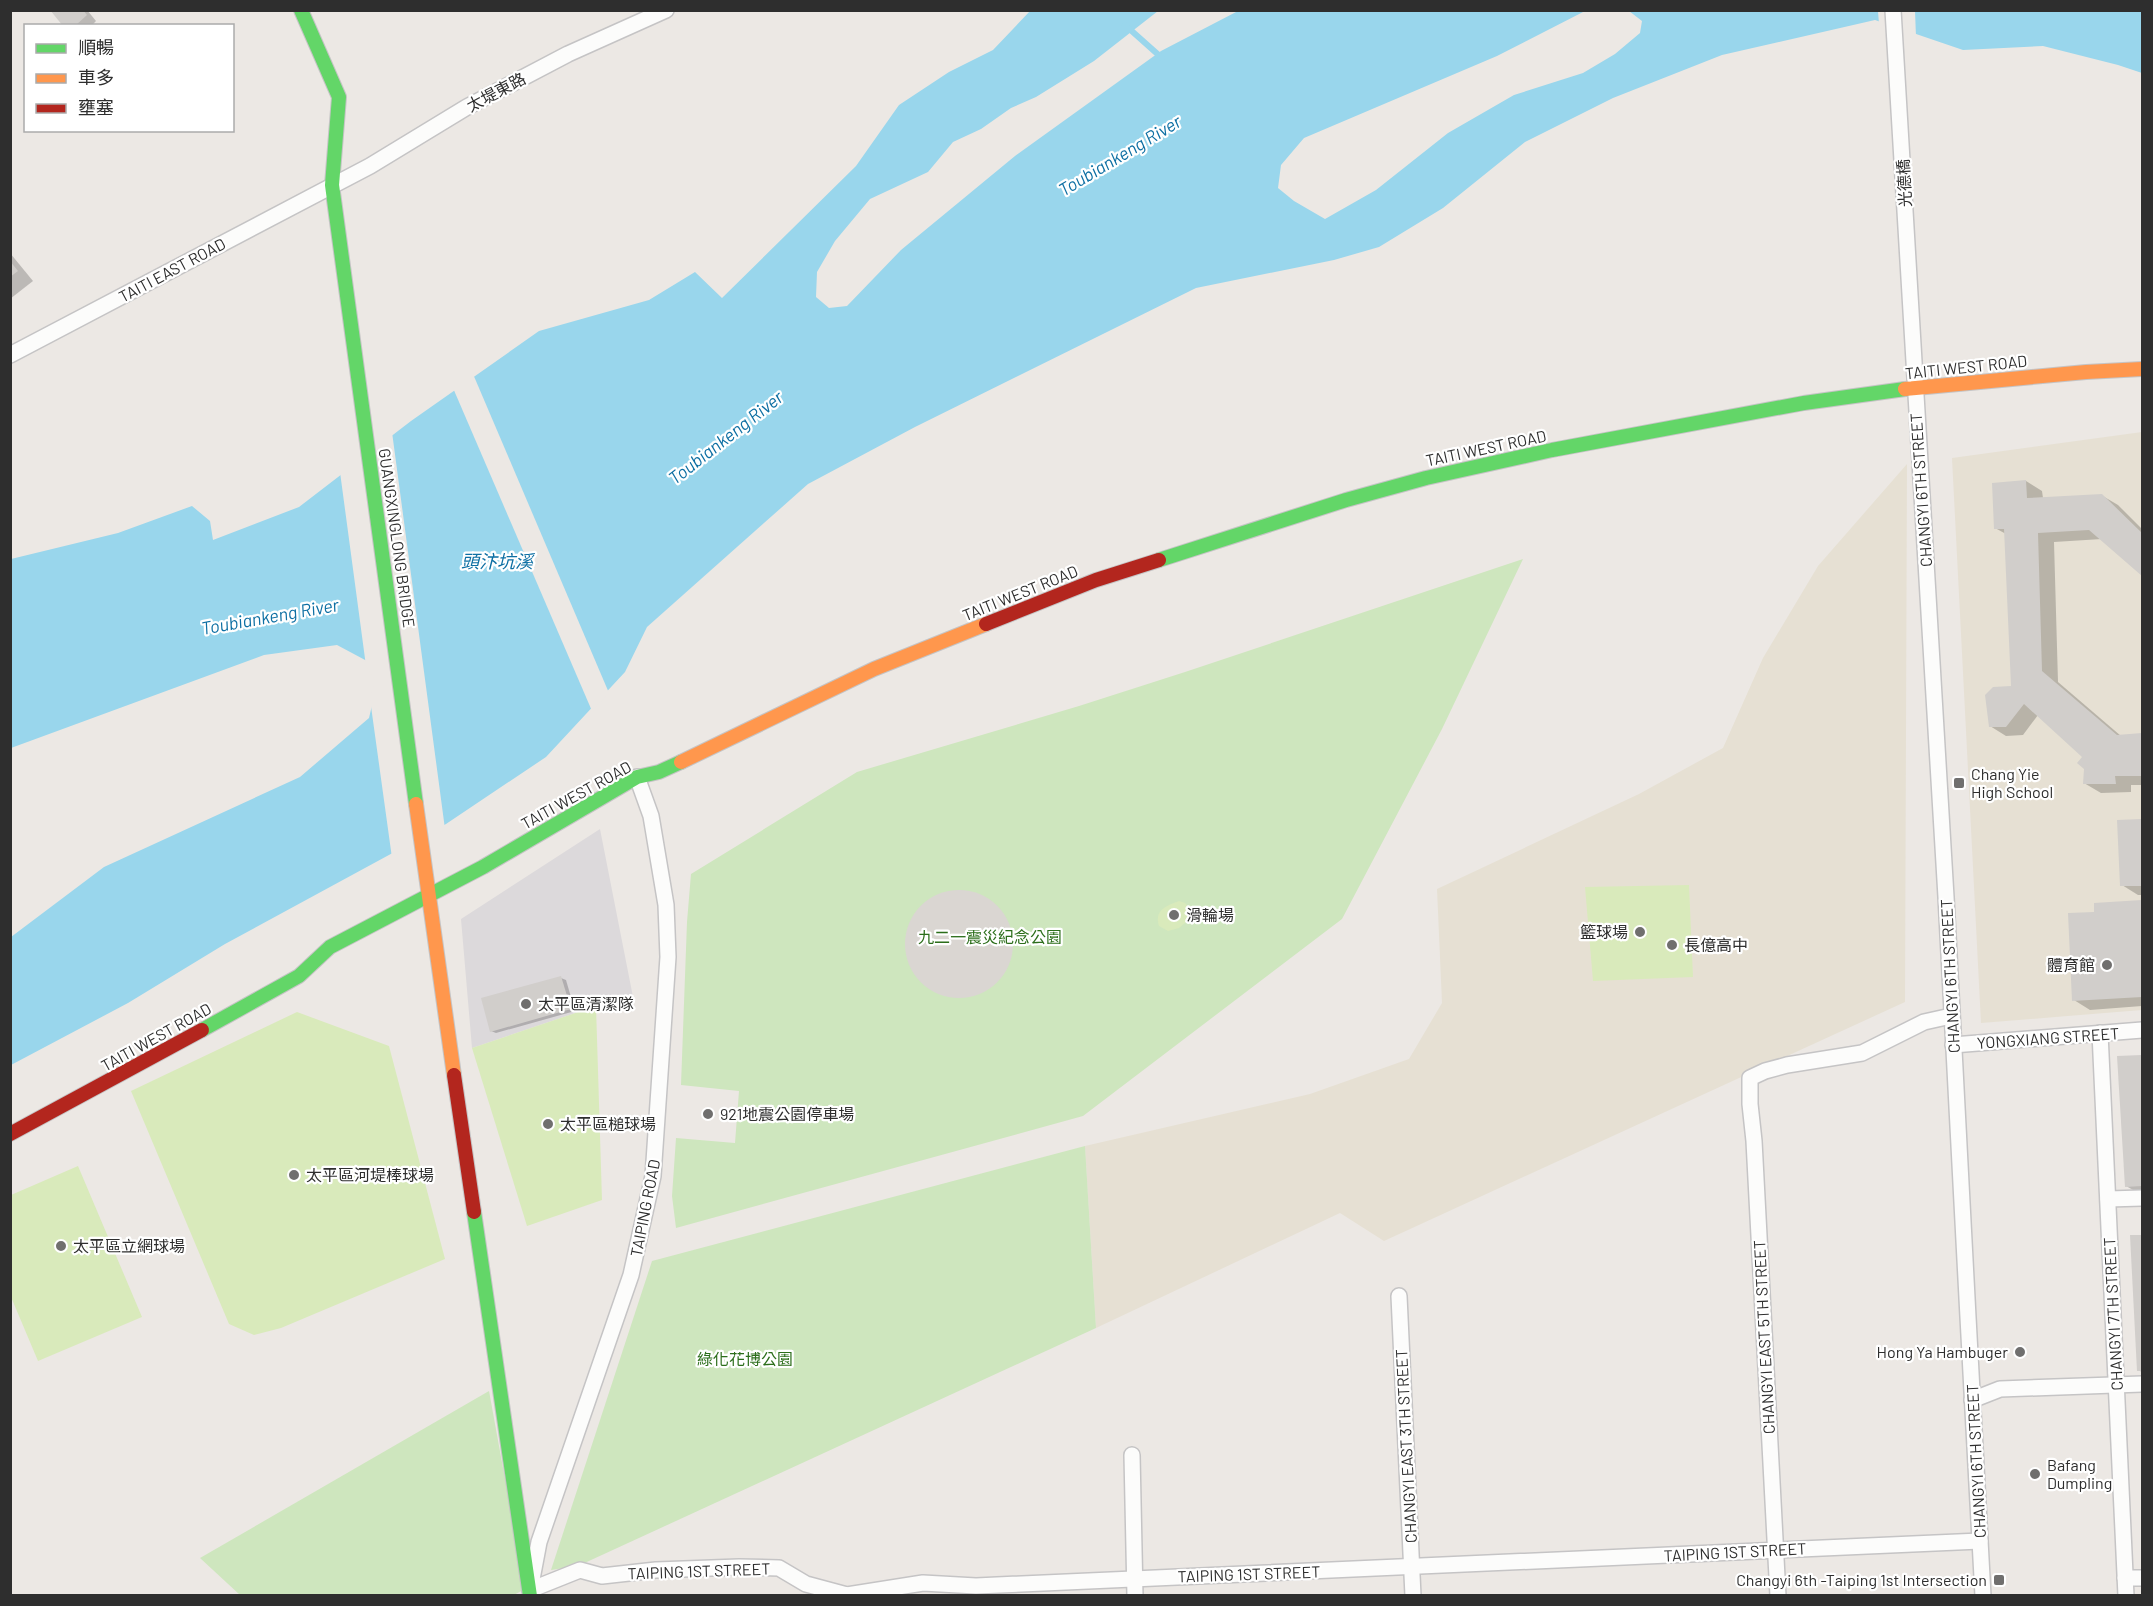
<svg xmlns="http://www.w3.org/2000/svg" width="2153" height="1606" font-family="Barlow,'Noto Sans TC',sans-serif">
<style>
.industrial{fill:#dcd9db}
.education{fill:#e6e0d3}
.green{fill:#cee6be}
.pitch{fill:#d9eabb}
.plaza{fill:#dad6d2}
.water{fill:#99d6ec}
.pier{fill:#ece8e4}
.shadow{fill:#0003}
.lines{fill:none;stroke-linecap:round;stroke-linejoin:round}
.stream{stroke:#99d6ec;stroke-width:6}
.building{fill:#d1cecb}
.street-casing{stroke:#c5c4c5;stroke-width:18}
.fast-casing{stroke:#c5c4c5;stroke-width:16}
.slow-casing{stroke:#c5c4c5;stroke-width:16}
.jam-casing{stroke:#c5c4c5;stroke-width:16}
.street{stroke:#fcfcfb;stroke-width:15}
.fast{stroke:#63d668;stroke-width:14}
.slow{stroke:#ff974d;stroke-width:14}
.jam{stroke:#b3261e;stroke-width:14}
.poi-dot{fill:#706f6e;stroke:#fff;stroke-width:2}
.labels{text-anchor:middle;stroke-width:4.5;stroke-linejoin:round;paint-order:stroke}
.street-label{font-size:16px;fill:#2e2e2e;stroke:#fff}
.poi-label{font-size:16px;fill:#2e2e2e;stroke:#fff;text-anchor:start}
.park-label{font-size:16px;fill:#2c6e1b;stroke:#fff}
.water-label{font-size:18px;font-style:italic;fill:#0d6fa3;stroke:#fff}
</style>
<rect width="100%" height="100%" fill="#ece8e4"/>
<polygon class="industrial" points="600,829 633,997 596,1006 472,1048 461,919"/>
<g class="education">
<polygon points="2142,432 2142,1010 1981,1023 1952,458"/>
<polygon points="1907,464 1905,1002 1384,1241 1340,1213 1096,1328 1085,1146 1310,1094 1409,1059 1442,1003 1437,889 1639,794 1723,748 1763,658 1818,566"/>
</g>
<g class="green">
<polygon points="1523,559 1442,729 1342,919 1083,1116 676,1228 672,1196 676,1138 735,1143 739,1091 681,1085 687,922 691,874 857,772 1079,706 1185,672"/>
<polygon points="1085,1146 1096,1328 578,1566 551,1570 652,1261"/>
<polygon points="489,1391 525,1589 512,1596 240,1595 200,1558"/>
</g>
<g class="pitch">
<polygon points="1689,885 1693,977 1593,981 1585,887"/>
<path d="M1179,901L1185,903L1189,908L1191,918L1179,928L1168,931L1159,926C1154,910 1166,906 1179,901Z"/>
<polygon points="596,1006 602,1200 527,1226 472,1048"/>
<polygon points="297,1012 389,1046 445,1259 281,1328 254,1335 229,1324 131,1091"/>
<polygon points="78,1166 142,1317 38,1361 11,1297 11,1195"/>
</g>
<circle class="plaza" cx="959" cy="944" r="54"/>
<polygon class="water" points="1030,11 1158,11 1094,61 1036,97 1011,108 981,129 953,142 928,172 870,199 835,241 817,272 816,297 829,308 847,306 901,250 1015,156 1161,51 1238,11 1612,11 1585,11 1497,56 1304,138 1281,165 1278,188 1294,201 1325,219 1376,190 1448,133 1514,95 1583,73 1615,54 1640,33 1642,21 1629,11 2142,11 2142,73 2118,65 2043,46 1963,50 1875,20 1722,55 1613,98 1525,142 1443,208 1379,247 1334,260 1196,288 915,427 808,484 647,627 625,672 546,757 446,824 225,944 128,1003 11,1065 11,937 104,867 300,777 369,718 378,680 367,661 337,645 264,655 11,748 11,559 118,533 192,506 210,521 213,540 299,507 411,421 539,331 649,300 695,272 722,298 856,166 899,105 949,72 993,50"/>
<g class="pier">
<polygon points="1878,11 1915,11 1916,37 1879,24"/>
<polygon points="473,374 609,693 592,711 453,388"/>
<polygon points="392,432 445,829 392,858 370,699 375,680 366,666 340,472"/>
</g>
<g class="shadow">
<polygon points="52,10 87,10 96,21 93,24 95,26 65,26"/>
<polygon points="10,253 33,281 10,299"/>
<polygon points="2026,481 2042,491 2043,498 2101,495 2118,505 2142,529 2142,574 2102,539 2054,542 2058,682 2121,736 2142,735 2142,785 2131,785 2131,792 2101,793 2084,783 2085,757 2038,715 2023,735 2006,736 1990,726 2013,688 2006,534 1995,528 1993,484"/>
<polygon points="2142,821 2142,895 2138,895 2122,885 2119,822"/>
<polygon points="2142,902 2142,1006 2090,1010 2074,1000 2095,913 2095,904"/>
<polygon points="561,978 566,980 575,1011 496,1033 491,1031"/>
<polygon points="2142,1056 2142,1195 2126,1186 2119,1057"/>
<polygon points="2142,1236 2142,1372 2138,1370 2132,1237"/>
</g>
<g class="lines">
<polyline class="stream" points="1125,25 1162,58"/>
</g>
<g class="building">
<polygon points="50,10 83,10 87,15 75,26 63,26"/>
<polygon points="10,261 18,271 10,277"/>
<polygon points="2026,480 2027,498 2102,494 2142,533 2142,576 2089,530 2038,533 2042,671 2117,735 2142,733 2142,776 2115,776 2116,784 2083,784 2084,769 2077,763 2082,757 2024,704 2006,727 1989,727 1985,695 1993,687 2011,686 2004,529 1994,529 1992,483"/>
<polygon points="2142,819 2142,886 2120,886 2117,820"/>
<polygon points="2142,900 2142,997 2072,1001 2068,913 2094,912 2094,903"/>
<polygon points="561,976 571,1009 490,1032 481,998"/>
<polygon points="2142,1055 2142,1186 2125,1187 2117,1056"/>
<polygon points="2130,1235 2142,1235 2142,1371 2137,1371"/>
</g>
<g class="lines">
<defs>
<g id="street">
<path d="M1893,10L1946,897C1957,1130 1971,1363 1983,1596"/>
<polyline points="10,355 370,166 467,107 568,54 666,10"/>
<polyline points="2100,1033 2126,1596"/>
<polyline points="1953,1045 2142,1030"/>
<polyline points="2108,1199 2142,1198"/>
<polyline points="1399,1296 1413,1596"/>
<polyline points="1972,1400 2000,1389 2142,1384"/>
<polyline points="1132,1455 1135,1596"/>
<polyline points="2125,1578 2142,1578"/>
<polyline points="532,1579 539,1542 631,1275 653,1176 668,957 666,905 651,816 637,777"/>
<polyline points="530,1590 580,1570 602,1576 656,1570 739,1567 779,1568 806,1584 847,1595 923,1583 976,1586 1980,1541"/>
<polyline points="1778,1596 1754,1141 1750,1104 1750,1078 1765,1071 1787,1065 1862,1053 1924,1022 1951,1016"/>
</g>
<g id="fast">
<polyline points="301,10 339,97 332,185 416,804"/>
<polyline points="1159,560 1346,500 1426,478 1552,450 1804,403 1905,389"/>
<polyline points="202,1030 299,976 330,947 483,867 637,777 659,772 681,762"/>
<polyline points="474,1212 530,1596"/>
</g>
<g id="slow">
<polyline points="1905,389 2086,372 2142,369"/>
<polyline points="681,762 874,669 986,624"/>
<polyline points="416,804 454,1075"/>
</g>
<g id="jam">
<polyline points="986,624 1096,580 1159,560"/>
<polyline points="454,1075 474,1212"/>
<polyline points="10,1134 202,1030"/>
</g>
</defs>
<use href="#street" class="street-casing"/>
<use href="#fast" class="fast-casing"/>
<use href="#slow" class="slow-casing"/>
<use href="#jam" class="jam-casing"/>
<use href="#street" class="street"/>
<use href="#fast" class="fast"/>
<use href="#slow" class="slow"/>
<use href="#jam" class="jam"/>
</g>
<g class="poi-dot">
<rect x="1953" y="777" width="12" height="12" rx="3"/>
<circle cx="1174" cy="915" r="6"/>
<circle cx="1640" cy="932" r="6"/>
<circle cx="1672" cy="945" r="6"/>
<circle cx="2107" cy="965" r="6"/>
<circle cx="526" cy="1004" r="6"/>
<circle cx="708" cy="1114" r="6"/>
<circle cx="548" cy="1124" r="6"/>
<circle cx="294" cy="1175" r="6"/>
<circle cx="61" cy="1246" r="6"/>
<circle cx="2020" cy="1352" r="6"/>
<circle cx="2035" cy="1474" r="6"/>
<rect x="1993" y="1574" width="12" height="12" rx="3"/>
</g>
<g class="labels">
<g class="street-label">
<text transform="translate(496 92) rotate(-28)" y="6">太堤東路</text>
<text transform="translate(1904 183) rotate(-93)" y="6">光德橋</text>
<text transform="translate(172 270) rotate(-28)" y="6">TAITI EAST ROAD</text>
<text transform="translate(1966 367) rotate(-6)" y="6">TAITI WEST ROAD</text>
<text transform="translate(1486 448) rotate(-12)" y="6">TAITI WEST ROAD</text>
<text transform="translate(1921 490) rotate(-94)" y="6">CHANGYI 6TH STREET</text>
<text transform="translate(397 538) rotate(82)" y="6">GUANGXINGLONG BRIDGE</text>
<text transform="translate(1020 593) rotate(-22)" y="6">TAITI WEST ROAD</text>
<text transform="translate(576 795) rotate(-29)" y="6">TAITI WEST ROAD</text>
<text transform="translate(1950 976) rotate(-93)" y="6">CHANGYI 6TH STREET</text>
<text transform="translate(156 1037) rotate(-29)" y="6">TAITI WEST ROAD</text>
<text transform="translate(2048 1038) rotate(-4)" y="6">YONGXIANG STREET</text>
<text transform="translate(645 1208) rotate(-79)" y="6">TAIPING ROAD</text>
<text transform="translate(2113 1314) rotate(-93)" y="6">CHANGYI 7TH STREET</text>
<text transform="translate(1764 1337) rotate(-93)" y="6">CHANGYI EAST 5TH STREET</text>
<text transform="translate(1406 1446) rotate(-93)" y="6">CHANGYI EAST 3TH STREET</text>
<text transform="translate(1976 1461) rotate(-93)" y="6">CHANGYI 6TH STREET</text>
<text transform="translate(1735 1552) rotate(-3)" y="6">TAIPING 1ST STREET</text>
<text transform="translate(699 1571) rotate(-2)" y="6">TAIPING 1ST STREET</text>
<text transform="translate(1249 1574) rotate(-2)" y="6">TAIPING 1ST STREET</text>
</g>
<g class="poi-label">
<text x="1971" y="780">Chang Yie<tspan x="1971" dy="18">High School</tspan></text>
<text x="1186" y="921">滑輪場</text>
<text x="1628" y="938" text-anchor="end">籃球場</text>
<text x="1684" y="951">長億高中</text>
<text x="2095" y="971" text-anchor="end">體育館</text>
<text x="538" y="1010">太平區清潔隊</text>
<text x="720" y="1120">921地震公園停車場</text>
<text x="560" y="1130">太平區槌球場</text>
<text x="306" y="1181">太平區河堤棒球場</text>
<text x="73" y="1252">太平區立網球場</text>
<text x="2008" y="1358" text-anchor="end">Hong Ya Hambuger</text>
<text x="2047" y="1471">Bafang<tspan x="2047" dy="18">Dumpling</tspan></text>
<text x="1987" y="1586" text-anchor="end">Changyi 6th -Taiping 1st Intersection</text>
</g>
<g class="park-label">
<text x="990" y="943">九二一震災紀念公園</text>
<text x="745" y="1365">綠化花博公園</text>
</g>
<g class="water-label">
<text transform="translate(1120 156) rotate(-31)" y="6">Toubiankeng River</text>
<text transform="translate(726 438) rotate(-38)" y="6">Toubiankeng River</text>
<text x="497" y="568">頭汴坑溪</text>
<text transform="translate(270 617) rotate(-10)" y="6">Toubiankeng River</text>
</g>
</g>
<rect width="2153" height="1606" fill="none" stroke="#2e2e2e" stroke-width="24"/>
<rect x="24" y="24" width="210" height="108" fill="#ffffff" stroke="#ababab" stroke-width="1.5"/>
<rect x="36" y="44" width="30" height="9" fill="#63d668" stroke="#ababab" stroke-width="1.5"/>
<text x="78" y="54" font-size="18" fill="#2e2e2e">順暢</text>
<rect x="36" y="74" width="30" height="9" fill="#ff974d" stroke="#ababab" stroke-width="1.5"/>
<text x="78" y="84" font-size="18" fill="#2e2e2e">車多</text>
<rect x="36" y="104" width="30" height="9" fill="#b3261e" stroke="#ababab" stroke-width="1.5"/>
<text x="78" y="114" font-size="18" fill="#2e2e2e">壅塞</text>
</svg>
